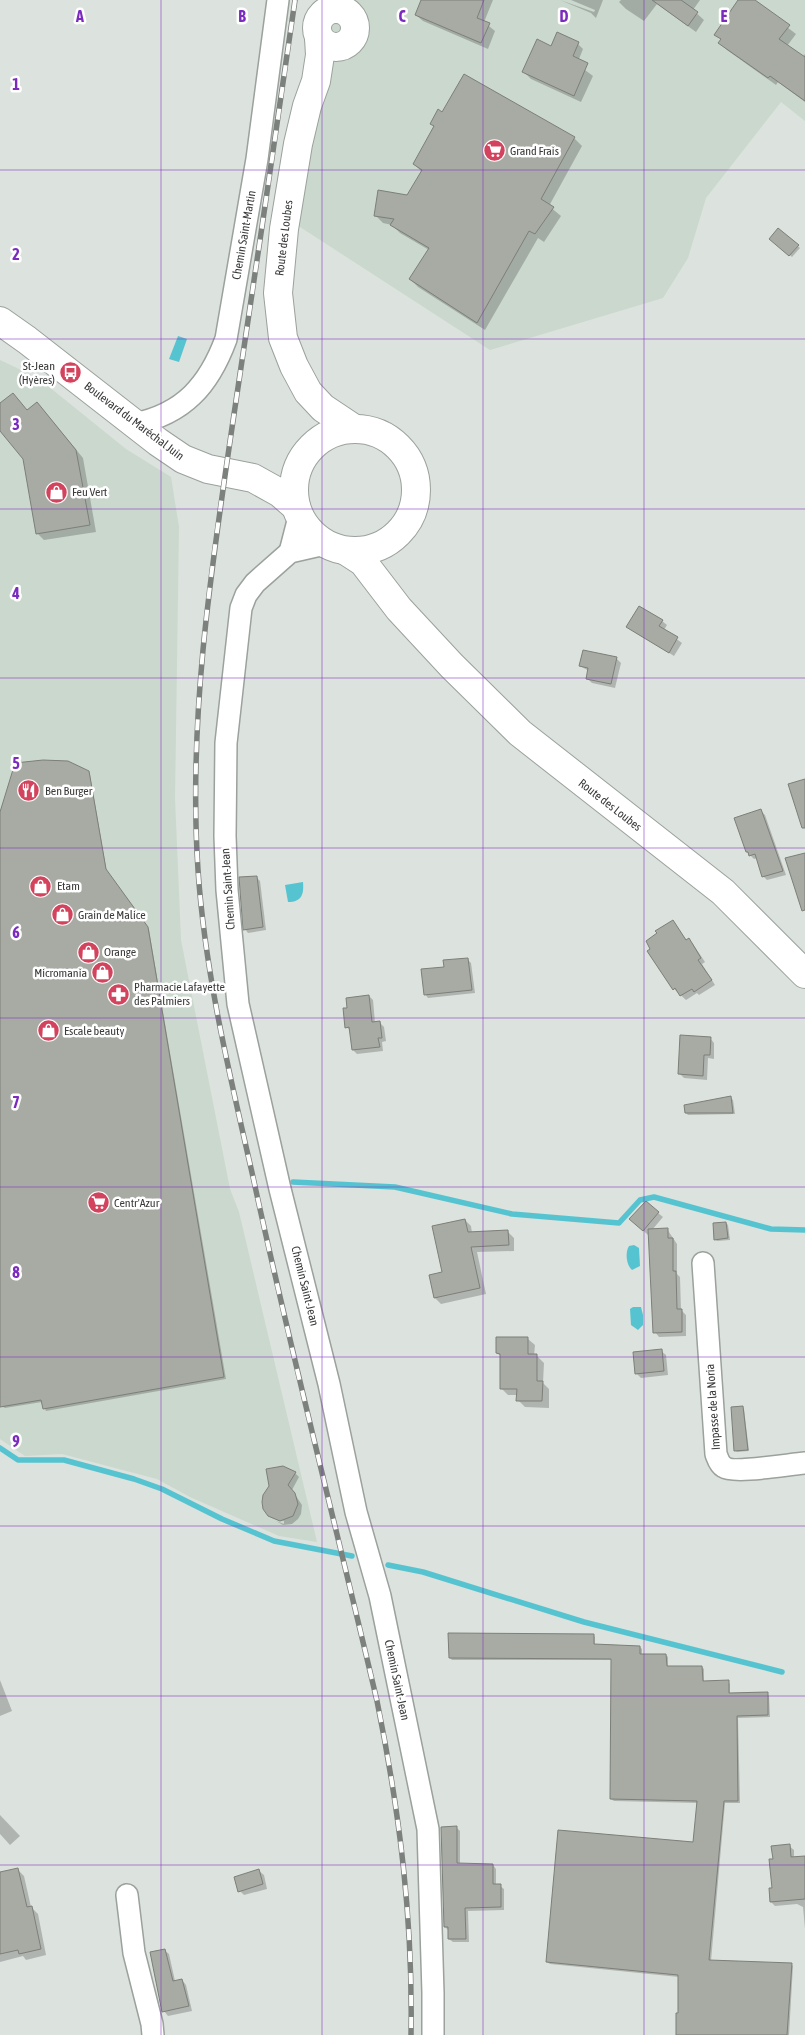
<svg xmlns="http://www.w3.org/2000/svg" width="805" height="2035" font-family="'Asap Condensed',sans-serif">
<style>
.built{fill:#cbd8cd}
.water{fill:#56c4d0}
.shadow{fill:#0003}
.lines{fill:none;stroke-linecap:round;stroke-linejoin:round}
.stream{stroke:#56c4d0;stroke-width:5.5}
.building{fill:#a8aba4;stroke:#7d7f79}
.street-casing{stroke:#9ba19c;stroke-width:24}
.secondary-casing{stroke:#9ba19c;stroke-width:30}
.street{stroke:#fff;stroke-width:21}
.secondary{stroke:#fff;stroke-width:28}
.rail-casing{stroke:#7d817e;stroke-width:5.5}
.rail{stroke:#fff;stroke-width:4;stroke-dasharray:11;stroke-linecap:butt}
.grid{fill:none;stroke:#7b2cbf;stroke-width:1;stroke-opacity:0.55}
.labels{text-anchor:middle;stroke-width:5;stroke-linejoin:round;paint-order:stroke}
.poi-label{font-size:12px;fill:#393b39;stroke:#fff;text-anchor:start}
.street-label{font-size:12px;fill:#393b39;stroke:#fff}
.grid-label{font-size:16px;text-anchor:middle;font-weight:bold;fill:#7b2cbf;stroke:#fff;stroke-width:5;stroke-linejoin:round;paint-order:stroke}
</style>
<rect width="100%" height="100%" fill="#dce2dd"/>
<g class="built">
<polygon points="332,0 805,0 805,121 781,102 706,198 688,258 663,298 490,350 297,225"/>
<polygon points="0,360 38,378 126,449 171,477 179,527 175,798 181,940 230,1189 239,1212 317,1542 279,1536 190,1497 157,1479 62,1454 25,1456 0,1439"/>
</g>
<g class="water">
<polygon points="178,336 187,339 179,362 169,359"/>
<path d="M303,882C304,894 302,902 288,902L285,885Z"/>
<path d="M634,1245L639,1248L640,1266L632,1270C626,1265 625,1252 629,1246Z"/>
<polygon points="633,1307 641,1307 643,1315 643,1325 638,1330 631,1325 630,1309"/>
</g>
<g class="shadow">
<polygon points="423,0 493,0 484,22 495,31 488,49 423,21 416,15"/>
<polygon points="560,0 594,12 595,10 571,0 603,0 596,18 591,13"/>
<polygon points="621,0 700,0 693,10 704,20 696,32 657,4 644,21 626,9 619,2"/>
<polygon points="740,0 752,0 796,34 787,46 802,57 805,54 805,102 778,82 776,85 727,50 720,43 722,40 716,35"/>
<polygon points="576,42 583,49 577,64 593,76 581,102 531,79 524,72 551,47"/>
<polygon points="443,113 574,138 582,146 549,206 561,216 544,242 538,238 485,330 418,287 410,279 429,250 400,233 392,225 383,223 375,215 408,197 422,172 414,164 435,127 432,124"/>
<polygon points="779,230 800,248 792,257 771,239"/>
<polygon points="0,405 28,411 44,411 83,458 96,532 44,540 37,533 24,459 0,429"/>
<polygon points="662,621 667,625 664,630 682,643 674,656 628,627"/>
<polygon points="616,658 621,663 615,688 592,683 587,678 589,671 580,666"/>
<polygon points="88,772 90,775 107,873 149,930 226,1379 46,1411 42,1402 5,1408 0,1405 0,817"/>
<polygon points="761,811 765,815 786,875 767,880 763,876 758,858 754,859 747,852"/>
<polygon points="256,877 260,881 266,930 248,933 245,929"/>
<polygon points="672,921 687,941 689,940 693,944 705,962 702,964 715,985 699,995 697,993 686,1000 674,989"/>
<polygon points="467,959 471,963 475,993 428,998 425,994 446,968"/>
<polygon points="369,996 373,1000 375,1023 380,1023 384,1027 386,1041 382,1042 383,1051 357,1054 353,1050 351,1032 347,1027 348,1009"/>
<polygon points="710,1038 714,1043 714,1059 708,1058 707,1080 684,1078 680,1074"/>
<polygon points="731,1098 733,1100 735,1114 688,1115 686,1113"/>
<polygon points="658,1213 663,1217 652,1230 667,1229 677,1244 677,1274 680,1277 681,1310 686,1315 686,1336 659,1337 655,1332 649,1233 648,1235 635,1223"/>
<polygon points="465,1220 471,1226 472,1233 508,1232 514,1238 514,1251 477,1252 486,1294 441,1304 435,1298"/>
<polygon points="726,1223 728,1225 730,1240 717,1241 715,1239"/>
<polygon points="528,1339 535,1345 534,1356 537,1356 544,1363 543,1383 549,1389 549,1408 525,1407 518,1400 518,1395 508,1395 501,1388 502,1357 497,1353"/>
<polygon points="661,1351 666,1355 668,1375 641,1378 636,1373"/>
<polygon points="742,1407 744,1409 749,1451 737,1452 735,1450"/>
<polygon points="295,1473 299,1477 292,1490 302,1505 301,1514 298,1519 292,1524 283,1525 276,1521 284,1524 284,1521 272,1518 265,1510"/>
<polygon points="593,1635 595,1637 595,1646 640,1647 642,1649 642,1655 666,1655 668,1657 668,1667 702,1667 704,1669 704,1682 728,1682 730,1684 730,1695 767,1694 769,1696 770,1717 738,1718 740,1803 725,1803 711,1961 791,1964 793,1966 789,2035 677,2035 680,2014 679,1977 550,1964 547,1962 694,1843 698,1803 614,1801 611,1799 612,1660 452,1660 450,1658"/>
<polygon points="0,1680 12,1711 0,1716"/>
<polygon points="0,1815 20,1836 10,1845 0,1834"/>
<polygon points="456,1827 460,1831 460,1864 493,1865 496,1869 496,1886 500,1886 504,1889 504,1910 468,1911 469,1942 453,1942 449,1939 449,1931 445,1927"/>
<polygon points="789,1846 794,1850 794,1858 805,1857 805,1929 803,1907 797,1904 775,1906 771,1902 774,1860"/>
<polygon points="18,1870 24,1876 31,1907 38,1914 46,1955 26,1960 23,1956 0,1962 0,1873"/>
<polygon points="259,1871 264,1875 267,1889 244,1895 240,1891"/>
<polygon points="164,1950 169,1954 175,1981 182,1980 186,1985 192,2011 168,2016 164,2011"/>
</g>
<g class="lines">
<g class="stream">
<polyline points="293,1182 395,1187 512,1214 619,1223 640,1200 654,1197 771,1229 805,1230"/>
<polyline points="0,1448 18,1460 64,1460 134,1479 162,1489 222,1519 274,1541 352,1556"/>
<polyline points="388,1565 423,1572 584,1622 782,1672"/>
</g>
</g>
<g class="building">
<polygon points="421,0 484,0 477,18 490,23 481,43 415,15"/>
<polygon points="652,0 681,0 698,12 688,26"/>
<polygon points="738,0 755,0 790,25 779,39 805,57 805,101 770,76 768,78 718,43 721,39 714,35"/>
<polygon points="557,32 579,42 573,56 588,63 574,96 522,72 537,39 551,46"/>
<polygon points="464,74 575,137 541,199 554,207 535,234 529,231 477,323 409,279 429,248 390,225 394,219 374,216 378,190 407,195 422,170 413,164 434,126 430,124 438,109 442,112"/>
<polygon points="778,228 799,245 789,256 769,239"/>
<polygon points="13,393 27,410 37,402 76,450 90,525 36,534 23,459 0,431 0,403"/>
<polygon points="639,606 663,620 659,626 678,637 669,653 626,627"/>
<polygon points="583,650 617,657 611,684 586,679 588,668 579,666"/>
<polygon points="43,760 68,761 89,771 106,869 148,927 224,1377 43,1409 41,1400 0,1407 0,812 15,763"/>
<polygon points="805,779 805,828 802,828 788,784"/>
<polygon points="761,809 783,871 762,877 755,854 749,856 748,852 746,852 734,818"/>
<polygon points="805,853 805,910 802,911 785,858"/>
<polygon points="257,876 263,927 243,930 239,877"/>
<polygon points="673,920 686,940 689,938 701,958 698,960 712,980 694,992 692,989 680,996 675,988 673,990 647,951 650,949 646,941 657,933 655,931"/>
<polygon points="468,958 472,990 424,995 421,969 444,967 443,960"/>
<polygon points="369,995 372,1022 380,1021 382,1038 378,1038 380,1047 352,1050 349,1027 345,1028 343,1008 347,1008 346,998"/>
<polygon points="680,1035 711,1037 710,1055 704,1055 703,1076 678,1074"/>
<polygon points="731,1096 733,1113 685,1113 684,1105"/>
<polygon points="646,1201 659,1212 643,1231 629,1219"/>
<polygon points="465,1219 468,1232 508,1230 509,1245 471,1247 480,1288 434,1298 429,1275 442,1272 432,1226"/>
<polygon points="726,1222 728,1238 714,1240 713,1223"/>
<polygon points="668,1228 668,1238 673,1238 673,1271 676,1271 677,1309 682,1309 682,1332 653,1333 648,1229"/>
<polygon points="496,1337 528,1337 528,1354 537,1354 537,1381 543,1381 542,1401 516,1401 517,1389 500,1389 500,1354 496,1353"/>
<polygon points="662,1349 664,1371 635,1374 633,1352"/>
<polygon points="743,1406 748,1450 734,1451 731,1407"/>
<polygon points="283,1466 296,1472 288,1485 295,1493 298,1504 293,1516 280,1521 268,1516 263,1509 262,1502 263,1495 269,1486 266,1469"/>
<polygon points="448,1633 594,1634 594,1644 640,1646 640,1654 666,1654 667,1666 702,1666 703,1681 729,1680 729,1693 768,1692 768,1715 737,1716 738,1801 724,1801 709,1960 792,1963 787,2035 676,2035 676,2013 678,2013 678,1975 546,1962 558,1830 693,1842 697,1801 610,1799 611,1659 449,1658"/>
<polygon points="457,1826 457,1863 493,1864 493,1884 501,1884 501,1907 465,1908 466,1939 448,1939 448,1927 444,1927 441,1827"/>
<polygon points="790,1844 791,1857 805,1856 805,1899 770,1902 769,1888 772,1888 769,1859 773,1859 771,1846"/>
<polygon points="18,1868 27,1907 32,1906 41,1949 19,1954 18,1950 0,1954 0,1872"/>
<polygon points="259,1869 263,1884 238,1892 234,1877"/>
<polygon points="165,1949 173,1981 182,1979 189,2006 162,2012 150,1952"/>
</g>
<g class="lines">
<defs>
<g id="street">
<path d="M134,424C184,414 209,385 226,339L257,159L278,0"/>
<polyline points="325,544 290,552 255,583 246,595 241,608 226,743 225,836 227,890 238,1004 280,1189 329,1384 356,1512 380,1596 428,1829 433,1993 433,2035"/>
<polyline points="290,552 299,517"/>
<path d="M703,1263L716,1454C718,1459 719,1464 724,1467C734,1474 790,1464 805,1463"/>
<polyline points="127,1895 134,1953 152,2024 153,2035"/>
</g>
<g id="secondary">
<circle cx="336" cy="28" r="19"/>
<polyline points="319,38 320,55 316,81 307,106 298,144 284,229 278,293 283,338 294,366 308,392 323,408 353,428"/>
<polyline points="0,321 27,340 158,442 183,459 208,469 253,478 280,493 296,507"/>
<circle cx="355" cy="490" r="61"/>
<polyline points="346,551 363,562 399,609 452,666 520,733 723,892 805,974"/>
</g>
</defs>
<use href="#street" class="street-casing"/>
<use href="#secondary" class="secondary-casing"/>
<use href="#street" class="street"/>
<use href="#secondary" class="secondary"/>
<defs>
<path id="rail" d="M295,0C275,140 254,281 233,421C211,570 188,719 198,870C205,974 230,1076 253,1177C291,1353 336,1526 377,1701C400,1814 413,1920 411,2035"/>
</defs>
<use href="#rail" class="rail-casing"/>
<use href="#rail" class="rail"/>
</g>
<path class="grid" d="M161,0V2035M322,0V2035M483,0V2035M644,0V2035M0,170H805M0,339H805M0,509H805M0,678H805M0,848H805M0,1018H805M0,1187H805M0,1357H805M0,1526H805M0,1696H805M0,1865H805"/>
<defs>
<symbol id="supermarket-disc" viewBox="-11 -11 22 22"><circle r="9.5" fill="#d3435d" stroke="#fff"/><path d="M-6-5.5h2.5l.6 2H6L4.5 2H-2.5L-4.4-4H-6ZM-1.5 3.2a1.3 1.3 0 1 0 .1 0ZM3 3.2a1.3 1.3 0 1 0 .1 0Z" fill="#fff"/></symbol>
<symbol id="bus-disc" viewBox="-11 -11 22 22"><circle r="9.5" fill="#d3435d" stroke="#fff"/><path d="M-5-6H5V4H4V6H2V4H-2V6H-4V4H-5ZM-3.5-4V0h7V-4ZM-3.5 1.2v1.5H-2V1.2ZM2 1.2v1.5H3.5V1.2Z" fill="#fff"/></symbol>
<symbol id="shop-disc" viewBox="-11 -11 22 22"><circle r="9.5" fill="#d3435d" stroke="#fff"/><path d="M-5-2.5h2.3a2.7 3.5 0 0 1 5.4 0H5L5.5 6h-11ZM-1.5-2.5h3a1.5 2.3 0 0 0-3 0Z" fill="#fff"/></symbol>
<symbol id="restaurant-disc" viewBox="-11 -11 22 22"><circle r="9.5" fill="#d3435d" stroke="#fff"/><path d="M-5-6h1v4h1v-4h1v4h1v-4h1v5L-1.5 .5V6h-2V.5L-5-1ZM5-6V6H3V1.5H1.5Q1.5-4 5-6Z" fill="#fff"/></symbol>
<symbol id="pharmacy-disc" viewBox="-11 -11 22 22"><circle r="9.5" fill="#d3435d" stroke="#fff"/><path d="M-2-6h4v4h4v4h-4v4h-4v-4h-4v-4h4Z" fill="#fff"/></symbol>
</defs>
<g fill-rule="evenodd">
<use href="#supermarket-disc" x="482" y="138" width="25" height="25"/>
<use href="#bus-disc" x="58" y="360" width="25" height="25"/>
<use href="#shop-disc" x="44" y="480" width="25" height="25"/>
<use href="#restaurant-disc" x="16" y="778" width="25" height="25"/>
<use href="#shop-disc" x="28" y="874" width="25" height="25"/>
<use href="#shop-disc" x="50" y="902" width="25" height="25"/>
<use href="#shop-disc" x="76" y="940" width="25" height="25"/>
<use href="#shop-disc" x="90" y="960" width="25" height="25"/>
<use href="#pharmacy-disc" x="106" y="982" width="25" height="25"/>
<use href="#shop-disc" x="36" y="1018" width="25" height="25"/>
<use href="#supermarket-disc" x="86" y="1190" width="25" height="25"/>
</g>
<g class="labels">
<g class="poi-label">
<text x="510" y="155">Grand Frais</text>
<text x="55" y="370" text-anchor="end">St-Jean<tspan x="55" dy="14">(Hyères)</tspan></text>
<text x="72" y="496">Feu Vert</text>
<text x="45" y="795">Ben Burger</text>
<text x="57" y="890">Etam</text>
<text x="78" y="919">Grain de Malice</text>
<text x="104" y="956">Orange</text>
<text x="87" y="977" text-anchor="end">Micromania</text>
<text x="134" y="991">Pharmacie Lafayette<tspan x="134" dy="14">des Palmiers</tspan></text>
<text x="64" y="1035">Escale beauty</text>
<text x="114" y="1207">Centr'Azur</text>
</g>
<g class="street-label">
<text transform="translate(244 235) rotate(-80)" y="4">Chemin Saint-Martin</text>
<text transform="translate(284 238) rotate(-83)" y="4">Route des Loubes</text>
<text transform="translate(134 421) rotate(37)" y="4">Boulevard du Maréchal Juin</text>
<text transform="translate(610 805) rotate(38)" y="4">Route des Loubes</text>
<text transform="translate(228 889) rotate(-94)" y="4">Chemin Saint-Jean</text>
<text transform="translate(305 1286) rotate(76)" y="4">Chemin Saint-Jean</text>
<text transform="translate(713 1407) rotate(-94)" y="4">Impasse de la Noria</text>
<text transform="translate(397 1680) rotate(78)" y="4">Chemin Saint-Jean</text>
</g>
</g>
<g class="grid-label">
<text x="80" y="22">A</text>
<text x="242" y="22">B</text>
<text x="402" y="22">C</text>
<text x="564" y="22">D</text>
<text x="724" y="22">E</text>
<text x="16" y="90">1</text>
<text x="16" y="260">2</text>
<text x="16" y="430">3</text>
<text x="16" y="599">4</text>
<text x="16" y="769">5</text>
<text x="16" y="938">6</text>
<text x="16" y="1108">7</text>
<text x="16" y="1278">8</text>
<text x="16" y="1447">9</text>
</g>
</svg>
